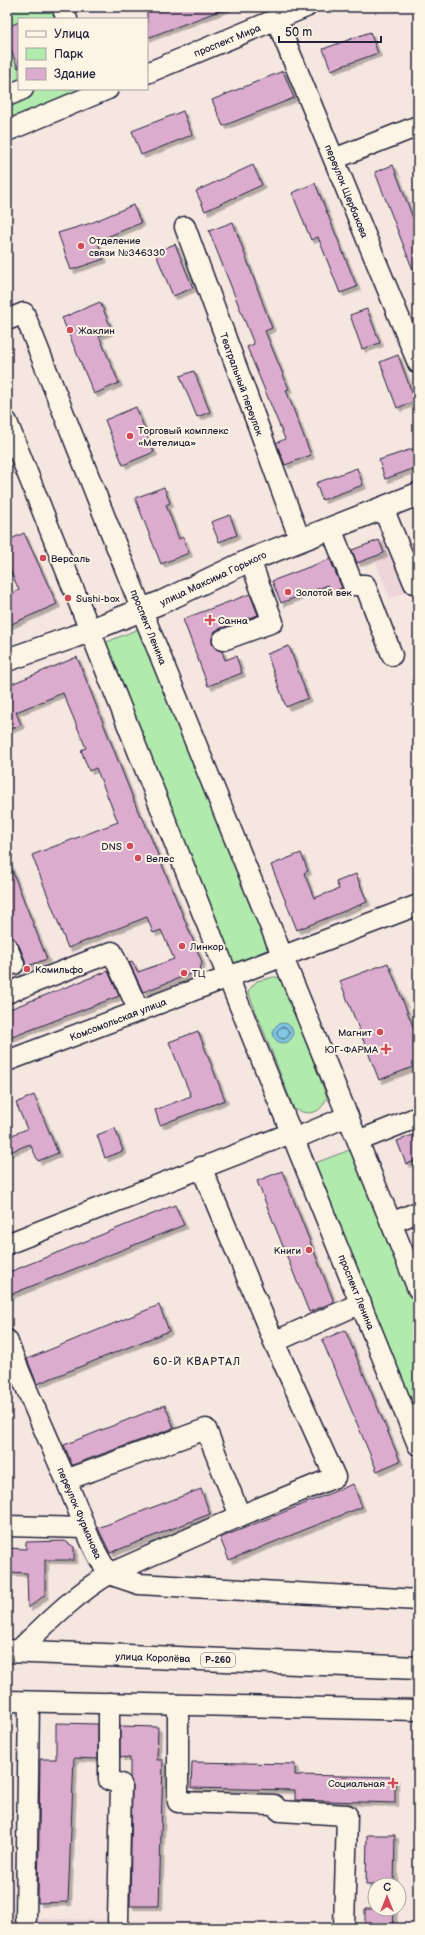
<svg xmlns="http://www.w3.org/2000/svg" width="425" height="1935" font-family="'Balsamiq Sans',sans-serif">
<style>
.built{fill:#edd5da}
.green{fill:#b1eaad;stroke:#6a8674}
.water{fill:#81c6e2;stroke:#5b849f}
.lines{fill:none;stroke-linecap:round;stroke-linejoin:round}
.shore{stroke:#48647e;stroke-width:1}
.building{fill:#dbaccd;stroke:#22223b;filter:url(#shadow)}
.minor-casing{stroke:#22223b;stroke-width:23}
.major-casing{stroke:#22223b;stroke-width:25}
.highway-casing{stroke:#22223b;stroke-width:25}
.minor{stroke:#fcf5e5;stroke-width:20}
.major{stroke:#fcf5e5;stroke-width:22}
.highway{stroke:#fcf5e5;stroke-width:22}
.poi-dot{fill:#d1495b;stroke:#fcf5e5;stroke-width:1.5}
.labels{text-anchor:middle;stroke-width:4;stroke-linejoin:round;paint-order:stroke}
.shield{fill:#fcf5e5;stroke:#63616e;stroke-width:1}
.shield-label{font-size:9px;font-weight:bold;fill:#22223b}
.street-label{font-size:10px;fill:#22223b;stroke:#fcf5e5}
.poi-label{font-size:10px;fill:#22223b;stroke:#fcf5e5;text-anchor:start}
.neighbourhood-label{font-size:11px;letter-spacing:1px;fill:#22223b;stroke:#fcf5e5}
</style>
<defs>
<filter id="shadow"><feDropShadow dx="3.5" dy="3.5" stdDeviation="0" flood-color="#0004"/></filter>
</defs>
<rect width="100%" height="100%" fill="#f5e6e0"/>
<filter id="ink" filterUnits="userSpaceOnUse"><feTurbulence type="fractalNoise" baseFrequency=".025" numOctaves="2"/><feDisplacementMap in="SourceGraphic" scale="8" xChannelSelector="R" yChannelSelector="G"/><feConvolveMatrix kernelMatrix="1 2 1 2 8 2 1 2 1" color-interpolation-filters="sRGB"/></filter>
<g filter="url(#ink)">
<g class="built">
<polygon points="389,536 410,591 390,598 374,558 385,554 379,540"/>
<polygon points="7,1918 217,1922 217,1928 7,1928"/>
</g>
<g class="green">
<polygon points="7,7 53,7 58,19 19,19 19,89 87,89 7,122"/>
<polygon points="143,627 274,947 233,964 102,644"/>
<path d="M274,977L282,978L327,1097C321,1114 310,1116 294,1109L248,991L257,981Z"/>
<polygon points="355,1148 418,1307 418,1420 315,1163"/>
</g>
<circle class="water" cx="283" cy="1033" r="10"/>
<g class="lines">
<circle class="shore" cx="283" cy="1033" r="6"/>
</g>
<g class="building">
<polygon points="158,7 227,7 227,8 147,38 147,11"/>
<polygon points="19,22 19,68 18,68 7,39 7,27"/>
<polygon points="370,32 378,53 331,70 323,49"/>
<polygon points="283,71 294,98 223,126 212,100"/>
<polygon points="183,111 192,135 141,155 132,131"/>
<polygon points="253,165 262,185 205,211 196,191"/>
<polygon points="393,165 413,218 418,216 418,283 375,172"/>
<polygon points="315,183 357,287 340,293 318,237 311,240 292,193"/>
<polygon points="133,205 141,223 97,241 104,259 71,270 58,233 91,223"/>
<polygon points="233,222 272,328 265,331 289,389 286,390 311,455 285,465 276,443 285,439 247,347 254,344 209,231"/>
<polygon points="175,244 193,288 173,296 155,252"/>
<polygon points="100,302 112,330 99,336 119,383 94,394 62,318"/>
<polygon points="367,309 380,343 362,349 350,315"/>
<polygon points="398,355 415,401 397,408 380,362"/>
<polygon points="194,371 210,412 197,417 180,376"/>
<polygon points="136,407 154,452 123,465 105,420"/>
<polygon points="418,447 418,467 385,479 379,460"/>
<polygon points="357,468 363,485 322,500 316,483"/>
<polygon points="164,487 170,503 166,505 179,539 183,537 189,553 161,564 135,498"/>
<polygon points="230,515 237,535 219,542 211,522"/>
<polygon points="24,533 57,604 7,626 7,596 19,590 7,563 7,541"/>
<polygon points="379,540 384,553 357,563 352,550"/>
<polygon points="330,559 342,588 331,592 328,585 281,603 272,581"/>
<polygon points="250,594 258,615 219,629 215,631 212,638 212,644 216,649 222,651 225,660 236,656 242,673 208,686 183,619"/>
<polygon points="289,646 308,698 286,707 267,654"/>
<polygon points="77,657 140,816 142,816 202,962 200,970 143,992 129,962 132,961 138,972 174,959 161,930 153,933 147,917 68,948 32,855 118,822 96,768 89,771 81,750 86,748 63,693 16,712 21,725 7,730 7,690 11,689 9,685"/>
<polygon points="301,853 308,871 304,873 314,898 339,889 336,882 356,874 367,902 297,930 271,865"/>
<polygon points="8,860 47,959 25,967 25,960 18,943 12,937 7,925"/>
<polygon points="388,963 418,1039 418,1065 379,1080 340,981"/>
<polygon points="108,971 119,996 7,1039 7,1010"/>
<polygon points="198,1031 225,1100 160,1125 155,1110 191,1096 169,1042"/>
<polygon points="34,1095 58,1153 38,1161 30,1144 7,1153 7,1137 27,1129 16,1103"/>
<polygon points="115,1128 123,1151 105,1158 97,1135"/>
<polygon points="418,1133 418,1160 406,1164 397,1141"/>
<polygon points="282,1171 334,1302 309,1312 257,1181"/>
<polygon points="175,1205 184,1225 7,1296 7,1273"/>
<polygon points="159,1305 169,1331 37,1384 27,1359"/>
<polygon points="345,1330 400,1461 377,1471 322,1340"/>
<polygon points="165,1405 174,1428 72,1465 64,1445"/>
<polygon points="353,1484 362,1507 229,1560 220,1538"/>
<polygon points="201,1489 210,1514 110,1553 98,1528"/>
<polygon points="65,1541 74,1547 74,1560 45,1560 45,1595 28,1608 27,1573 7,1572 7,1548 26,1549 26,1542"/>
<polygon points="56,1723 98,1724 98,1759 74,1758 68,1902 38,1903 40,1759 56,1759"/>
<polygon points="120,1726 158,1727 157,1760 163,1760 159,1906 130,1906 132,1784 130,1777 130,1758 120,1757"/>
<polygon points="192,1762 295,1764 295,1775 395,1777 395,1803 295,1800 295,1790 191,1788"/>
<polygon points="367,1835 395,1835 394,1885 366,1885"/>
<polygon points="365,1909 394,1909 393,1928 365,1928"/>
</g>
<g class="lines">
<defs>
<g id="minor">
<polyline points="62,7 67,19"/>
<polyline points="276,19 418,363"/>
<polyline points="147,73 306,7"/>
<polyline points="7,96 23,89"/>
<polyline points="7,131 108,89"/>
<polyline points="334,159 418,126"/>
<polyline points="185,227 300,540"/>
<polyline points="7,320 24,313 146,621 418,1289"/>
<polyline points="7,422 228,977 418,1445"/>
<polyline points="383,508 414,583 418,583"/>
<polyline points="331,528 353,585 365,585 392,655"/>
<polyline points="223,640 273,622 250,560"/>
<polyline points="7,947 14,964"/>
<polyline points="7,993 112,952 139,1011"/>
<polyline points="7,1061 418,905"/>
<polyline points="294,1139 348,1116"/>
<polyline points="358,1141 418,1117"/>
<polyline points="201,1167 274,1342 361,1303"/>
<polyline points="391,1223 418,1212"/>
<polyline points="7,1244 291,1133"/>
<path d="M7,1340C25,1388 46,1433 66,1480C80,1512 89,1545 109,1574"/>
<polyline points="240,1516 335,1477 274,1342"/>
<polyline points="7,1526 85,1528"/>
<polyline points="109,1574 139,1584 418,1600"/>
<path d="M18,1651C47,1623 74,1595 109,1574L240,1516L206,1429L66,1480"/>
<polyline points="7,1701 418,1710"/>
<polyline points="109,1703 109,1780 121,1784 118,1920"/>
<polyline points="178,1705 178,1802 274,1805 280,1811 347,1815 344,1928"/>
<polyline points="26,1919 29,1702"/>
</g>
<polyline id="major" points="7,660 73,637 162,602 250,560 418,494"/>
<polyline id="highway" points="7,1651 418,1668"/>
</defs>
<use href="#minor" class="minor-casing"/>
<use href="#major" class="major-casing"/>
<use href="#highway" class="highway-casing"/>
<use href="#minor" class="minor"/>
<use href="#major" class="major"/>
<use href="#highway" class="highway"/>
</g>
</g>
<g class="poi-dot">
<circle cx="81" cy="246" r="4"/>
<circle cx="70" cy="330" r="4"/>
<circle cx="130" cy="436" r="4"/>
<circle cx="43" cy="558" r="4"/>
<circle cx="288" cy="592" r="4"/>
<circle cx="68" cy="598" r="4"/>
<path d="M208 614h4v4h4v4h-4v4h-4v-4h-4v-4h4z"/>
<circle cx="130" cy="846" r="4"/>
<circle cx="138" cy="858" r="4"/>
<circle cx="182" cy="946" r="4"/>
<circle cx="27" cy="969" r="4"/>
<circle cx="184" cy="973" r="4"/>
<circle cx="380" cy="1032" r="4"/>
<path d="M384 1043h4v4h4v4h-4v4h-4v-4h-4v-4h4z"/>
<circle cx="309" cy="1250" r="4"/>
<path d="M391 1777h4v4h4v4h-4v4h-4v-4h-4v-4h4z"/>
</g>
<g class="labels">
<rect class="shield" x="201" y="1653" width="34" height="14" rx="3"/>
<g class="shield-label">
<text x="218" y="1663">Р-260</text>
</g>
<g class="street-label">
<text transform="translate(227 40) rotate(-22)" y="4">проспект Мира</text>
<text transform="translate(347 191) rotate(68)" y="4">переулок Щербакова</text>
<text transform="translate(242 384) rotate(70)" y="4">Театральный переулок</text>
<text transform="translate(213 578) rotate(-25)" y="4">улица Максима Горького</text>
<text transform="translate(149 627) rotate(68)" y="4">проспект Ленина</text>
<text transform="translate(118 1019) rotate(-21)" y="4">Комсомольская улица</text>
<text transform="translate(357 1292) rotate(68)" y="4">проспект Ленина</text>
<text transform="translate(80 1513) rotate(67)" y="4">переулок Фурманова</text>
<text transform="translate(153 1657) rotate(2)" y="4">улица Королёва</text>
</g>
<g class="poi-label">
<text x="89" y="244">Отделение<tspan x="89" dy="12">связи №346330</tspan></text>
<text x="78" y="334">Жаклин</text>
<text x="138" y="434">Торговый комплекс<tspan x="138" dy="12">«Метелица»</tspan></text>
<text x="51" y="562">Версаль</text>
<text x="296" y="596">Золотой век</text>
<text x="76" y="602">Sushi-box</text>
<text x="218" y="624">Санна</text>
<text x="122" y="850" text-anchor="end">DNS</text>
<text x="146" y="862">Велес</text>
<text x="190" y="950">Линкор</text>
<text x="35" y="973">Комильфо</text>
<text x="192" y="977">ТЦ</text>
<text x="372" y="1036" text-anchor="end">Магнит</text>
<text x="378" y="1053" text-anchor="end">ЮГ-ФАРМА</text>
<text x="301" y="1254" text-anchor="end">Книги</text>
<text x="385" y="1787" text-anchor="end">Социальная</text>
</g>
<g class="neighbourhood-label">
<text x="197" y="1365">60-Й КВАРТАЛ</text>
</g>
</g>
<rect width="425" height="1935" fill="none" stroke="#fcf5e5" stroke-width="24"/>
<rect x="12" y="12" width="401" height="1911" fill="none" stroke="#22223b" stroke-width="1.5" filter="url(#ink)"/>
<rect x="18" y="18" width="130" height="72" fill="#fcf5e5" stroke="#a5a1a1"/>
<rect x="26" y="31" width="20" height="6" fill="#fcf5e5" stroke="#a5a1a1"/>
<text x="54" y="38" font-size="12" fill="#22223b">Улица</text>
<rect x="26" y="48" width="20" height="12" fill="#b1eaad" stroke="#a5a1a1"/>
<text x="54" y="58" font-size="12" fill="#22223b">Парк</text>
<rect x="26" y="68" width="20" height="12" fill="#dbaccd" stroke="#a5a1a1"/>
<text x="54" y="78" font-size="12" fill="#22223b">Здание</text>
<g transform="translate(387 1897)"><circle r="19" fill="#fcf5e5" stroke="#a5a1a1"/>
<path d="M0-3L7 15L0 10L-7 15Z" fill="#d1495b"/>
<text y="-6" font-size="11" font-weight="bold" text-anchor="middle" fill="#22223b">С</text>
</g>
<path d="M279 36v6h102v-6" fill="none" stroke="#22223b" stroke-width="2"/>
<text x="285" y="36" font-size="12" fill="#22223b" stroke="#fcf5e5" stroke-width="3" paint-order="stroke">50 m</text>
</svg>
